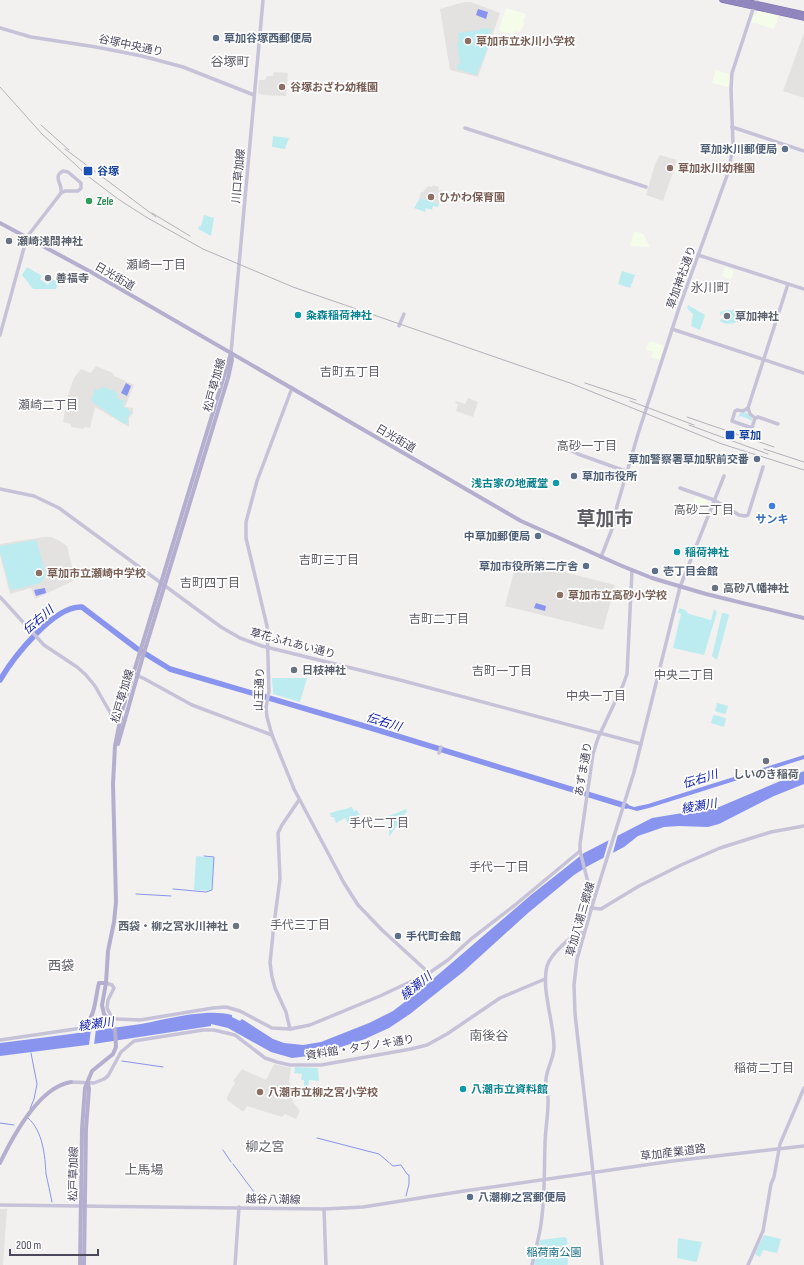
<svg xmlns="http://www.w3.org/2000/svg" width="804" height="1265" font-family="'Sofia Sans Condensed','Noto Sans JP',sans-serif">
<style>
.commercial{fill:#f5fce9}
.education{fill:#e3e2e1}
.green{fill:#bdecf0}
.water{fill:#8994ee}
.pier{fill:#f2f1ef}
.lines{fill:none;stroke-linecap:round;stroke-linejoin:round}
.stream{stroke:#8994ee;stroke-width:1}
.river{stroke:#8994ee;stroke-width:5.5}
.highway-casing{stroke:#7e71ab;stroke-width:5.5}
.secondary{stroke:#c6c2d8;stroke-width:3.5}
.primary{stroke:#b4afcf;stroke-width:4}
.highway{stroke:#9286bf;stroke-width:4.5}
.rail{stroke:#b4b1ba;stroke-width:1}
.service-dot{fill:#5c6f8a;stroke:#fff;stroke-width:1.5}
.education-dot{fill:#8d6e63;stroke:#fff;stroke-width:1.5}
.transit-dot{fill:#1a4fb4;stroke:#fff;stroke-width:1.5}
.leisure-dot{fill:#2e9e5b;stroke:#fff;stroke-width:1.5}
.worship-dot{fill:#6b7280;stroke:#fff;stroke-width:1.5}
.culture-dot{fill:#0f9aa8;stroke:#fff;stroke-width:1.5}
.shop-dot{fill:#3f7fe0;stroke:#fff;stroke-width:1.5}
.labels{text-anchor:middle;stroke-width:3.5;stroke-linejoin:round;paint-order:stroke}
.service-label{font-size:11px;font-weight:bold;fill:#4e5e75;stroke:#fff;text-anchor:start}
.education-label{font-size:11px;font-weight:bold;fill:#785e54;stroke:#fff;text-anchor:start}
.street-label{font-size:11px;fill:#4b475d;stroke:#fff}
.transit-label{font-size:11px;font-weight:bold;fill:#164399;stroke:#fff;text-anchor:start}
.leisure-label{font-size:11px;font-weight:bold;fill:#27864d;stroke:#fff;text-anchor:start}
.worship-label{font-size:11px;font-weight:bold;fill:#5b616d;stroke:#fff;text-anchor:start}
.culture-label{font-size:11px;font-weight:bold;fill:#0d838f;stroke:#fff;text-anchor:start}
.shop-label{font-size:11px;font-weight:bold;fill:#366cbe;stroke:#fff}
.park-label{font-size:11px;fill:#156c81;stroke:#fff}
.neighbourhood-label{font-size:12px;fill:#5e5c64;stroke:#fff}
.water-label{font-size:12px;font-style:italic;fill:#0a1aad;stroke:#fff}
.quarter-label{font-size:13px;fill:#5e5c64;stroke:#fff}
.town-label{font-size:19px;font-weight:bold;fill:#5e5c64;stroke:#fff}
</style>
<rect width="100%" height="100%" fill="#f2f1ef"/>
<g class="commercial">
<polygon points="506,8 526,14 523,22 525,23 520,32 515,31 514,35 500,31 499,29"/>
<polygon points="758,11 779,15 774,29 751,22 753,17"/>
<polygon points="716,70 729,74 729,86 727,87 712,83"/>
<polygon points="634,231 643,234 650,247 630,246"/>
<polygon points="725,267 734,271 731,280 722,276"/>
<polygon points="651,341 664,346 660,360 651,357 653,352 646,350 648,342 651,343"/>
<polygon points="695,497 708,501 707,508 693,502"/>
</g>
<g class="education">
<polygon points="464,2 471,2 500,13 478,77 450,70 440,9"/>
<polygon points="804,33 804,98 783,91"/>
<polygon points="274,72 288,73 286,96 263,95 258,93 259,80 265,80 267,76 273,76"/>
<polygon points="660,155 677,160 663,201 646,195 655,164"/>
<polygon points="433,185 439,187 438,190 443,191 439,204 419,198 421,192 423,192 428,186 432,187"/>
<polygon points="96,366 113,373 114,376 134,385 125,407 133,408 133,414 129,418 129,427 95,407 90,428 84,427 84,429 71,427 71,424 63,422 68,395 74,378 81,369 91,373"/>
<polygon points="468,398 478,402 473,417 456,411 458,404 455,403 456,401 465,404"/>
<polygon points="44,537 51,537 58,540 67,546 75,580 35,599 31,588 10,594 0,555 0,544"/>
<polygon points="517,560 615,585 603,630 505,606"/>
<polygon points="274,1064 291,1068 289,1081 291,1087 288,1089 293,1102 300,1111 296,1119 285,1114 282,1117 247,1106 244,1111 242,1111 227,1100 227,1097 235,1083 233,1081 242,1069 266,1080"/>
<polygon points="0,1209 7,1209 3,1265 0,1265"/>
</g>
<g class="green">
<polygon points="483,28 491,29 489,38 491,39 481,66 479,67 477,74 476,75 457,69 457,65 460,64 457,44 459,42 458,33 479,30"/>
<polygon points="273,136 289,138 285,149 272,147"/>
<polygon points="420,198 439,204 438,207 433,206 432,210 426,208 425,212 414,208"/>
<polygon points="204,215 214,218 211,236 198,229 199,226 201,226"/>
<polygon points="27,267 42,276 40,279 48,285 52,279 58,282 56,289 33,289 22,275"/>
<polygon points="622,271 635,275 630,288 618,284"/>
<polygon points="688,305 705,315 700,330 691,326 693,314 687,308"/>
<path d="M728,310L741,311L743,312L742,318C736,324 727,326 720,321L722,318L723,320H725V314L720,315V312Z"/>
<polygon points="104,387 116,392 118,394 117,398 124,401 123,404 124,408 127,408 131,413 127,418 128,423 125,424 120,421 91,401 95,389 99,390 100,388"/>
<polygon points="744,412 747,413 752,418 751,425 751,420 741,416 739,417 738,421 739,414"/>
<polygon points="34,540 37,542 46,575 41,583 13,590 10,589 0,552 0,546"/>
<polygon points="679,608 685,610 689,614 711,620 714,609 717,612 704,655 673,648 681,614 678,613"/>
<polygon points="722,613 725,613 729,615 717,660 712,656"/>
<polygon points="272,678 307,678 300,702 273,694"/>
<polygon points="717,703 728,706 726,713 724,714 715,711"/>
<polygon points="715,715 725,718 726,719 724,727 711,723 713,716"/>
<polygon points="352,807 354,811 357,810 363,822 351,828 345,818 336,823 334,817 331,817 330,813"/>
<polygon points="406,809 407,811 389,837 389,816"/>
<polygon points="196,856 214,858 211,891 194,890"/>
<polygon points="295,1067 318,1068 319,1081 309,1080 308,1087 304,1087 304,1080 301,1080 302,1074 294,1073"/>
<polygon points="764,1235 781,1239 777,1253 763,1250 760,1257 756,1255 755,1253"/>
<polygon points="565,1237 567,1239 568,1264 567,1265 535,1265 534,1264 540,1240"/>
<polygon points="678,1238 702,1242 697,1261 696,1262 677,1258"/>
</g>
<g class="water">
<polygon points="478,9 488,12 486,19 476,15"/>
<polygon points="126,383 131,386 127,396 121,393"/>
<polygon points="45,588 46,593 36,596 34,590"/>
<polygon points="536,603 546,606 545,611 534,608"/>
<polygon points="804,755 804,759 649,808 637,811 619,806 620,802 634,807 648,804"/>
<path d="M804,771V784L774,796L719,824L708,827L679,826L664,827L638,836L624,847L588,866L574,875L528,913L463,972L410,1014L389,1028L365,1039L317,1055L292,1058L271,1052L228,1028L211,1024V1026L87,1045L0,1056V1043C49,1037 93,1031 141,1024C168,1019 207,1008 232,1015V1017L240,1021L242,1019L273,1039L284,1043L294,1044L303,1045L321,1042L369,1023L393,1011L419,991L531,895L584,853L652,818L719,807Z"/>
</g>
<g class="pier">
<polygon points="618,834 612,856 603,860 609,839"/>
<polygon points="91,1029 96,1029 94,1045 89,1045"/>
</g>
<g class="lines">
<g class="stream">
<polyline points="173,889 206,892 212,890 214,857 204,856"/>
<polyline points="136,894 171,896"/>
<polyline points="122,1061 163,1067"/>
<polyline points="30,1109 34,1099 37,1084 31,1053"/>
<path d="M28,1118C43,1131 45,1156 46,1174C48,1183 50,1192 52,1202"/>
<polyline points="0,1123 14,1125"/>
<polyline points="317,1138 379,1154 393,1166 401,1165 407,1174 409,1175 409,1184 406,1196"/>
<polyline points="223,1150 231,1162"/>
<polyline points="233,1164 263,1204"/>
</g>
<path class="river" d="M0,680C13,658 54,605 82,607L136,648L170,669L371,728L626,806"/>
<defs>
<g id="highway">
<polyline points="722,0 804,18"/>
<polyline points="740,0 804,14"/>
</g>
</defs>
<use href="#highway" class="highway-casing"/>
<g class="secondary">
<polyline points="0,28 31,37 96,47 142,56 183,67 254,95"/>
<polyline points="732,127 804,151"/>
<polyline points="465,128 646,187"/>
<path d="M63,171L68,172L81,183V188L78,191H65L61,193C63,184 52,177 63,171Z"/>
<polyline points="698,255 804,289"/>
<polyline points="399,326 404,314"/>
<polyline points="672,329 804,373"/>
<polyline points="0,335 27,237 61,193"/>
<polyline points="231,353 263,0"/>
<polyline points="292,388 257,481 246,522 246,538 267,626 269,691 266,708 267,717 272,735 294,789 344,883 358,905 382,930 429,973"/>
<polyline points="748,408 750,414 755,418 752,428 732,421 735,411 737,410 743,411 748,408 788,284"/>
<polyline points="755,418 758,417 778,424"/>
<polyline points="563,447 578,454 628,472"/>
<polyline points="680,488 714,500 739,515 745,516 748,515 763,467"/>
<polyline points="0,489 34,496 59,508 221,627 240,638 262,646 396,679 641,744"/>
<polyline points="601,557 614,524 617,506 638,434 679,308 729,170 733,145 731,89 732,73 756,0"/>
<polyline points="0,597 44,645 77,667 86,675 95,686 111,714 125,720"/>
<polyline points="133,674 143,678 192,705 272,735"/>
<polyline points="439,753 441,747"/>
<polyline points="593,902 580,851 580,844 593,754 598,738 623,685 627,674 632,570"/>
<polyline points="591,908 601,909 639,886 681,865 720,848 771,832 804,826"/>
<polyline points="106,983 112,985 114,988 108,1000 107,1008 111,1016 117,1019 140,1020 213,1008 226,1007 240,1011 272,1028 290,1029 310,1025 380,996 429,973 448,960 471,939 515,905 580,851"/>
<polyline points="290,1029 286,1012 275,988 272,977 270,963 274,924 280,879 278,833 282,825 299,800"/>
<polyline points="0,1040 82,1028"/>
<polyline points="71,1082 94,1083 104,1079 108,1076 121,1052 134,1041 203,1030 214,1030 235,1035 265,1058 277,1062 290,1065 321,1065 411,1049 427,1045 447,1034 500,998 545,979"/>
<polyline points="0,1205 324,1209 363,1207 464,1191 673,1161 804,1146"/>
<polyline points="324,1209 326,1265"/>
<polyline points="235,1265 239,1207"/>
<path d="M532,1265C535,1251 539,1238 541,1224C545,1198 544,1171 545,1145C545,1131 548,1117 548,1103C549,1095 545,1087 546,1079C547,1068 554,1058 554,1047C554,1022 541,989 547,966C550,956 573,931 584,933"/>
<polyline points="602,1265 592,1163 575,1014 574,985 577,959 593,903 634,772 680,587 724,476"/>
<polyline points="748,1265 763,1231 771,1184 774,1177 780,1144 804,1088"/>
</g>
<g class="primary">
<polyline points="0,223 91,272 521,521 622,566 652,578 706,594 804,618"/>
<polyline points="118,744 143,656 228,378 232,360 231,353"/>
<path d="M82,1028C96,1018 95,998 99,983H106"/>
<path d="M0,1163C13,1136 39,1087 71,1082"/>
<polyline points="80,1265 82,1129 85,1088 92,1071 113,1054 116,1047 115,1030 104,1014 102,1005 106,983 108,951 114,922 116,902 113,784 115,746 122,711 231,353"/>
<polyline points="84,1265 86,1129 89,1089 88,1084"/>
</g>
<use href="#highway" class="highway"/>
<g class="rail">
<polyline points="0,87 42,134 89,177 118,199 146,217 203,249 293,287 570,383 722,444 804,470"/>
<polyline points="41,125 69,150"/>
<polyline points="65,149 156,217"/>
<polyline points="152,213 190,236"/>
<polyline points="585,383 636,400"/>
<polyline points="630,401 694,425"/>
<polyline points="687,417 774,447"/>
<polyline points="689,425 768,454"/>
<polyline points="764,449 804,462"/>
</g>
</g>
<g class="service-dot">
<circle cx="216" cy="38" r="4"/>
<circle cx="785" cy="149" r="4"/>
<circle cx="757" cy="459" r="4"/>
<circle cx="574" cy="476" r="4"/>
<circle cx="538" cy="536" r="4"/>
<circle cx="586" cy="566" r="4"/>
<circle cx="655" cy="571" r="4"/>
<circle cx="398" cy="936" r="4"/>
<circle cx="470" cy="1197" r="4"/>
</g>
<g class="education-dot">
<circle cx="468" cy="41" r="4"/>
<circle cx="282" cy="87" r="4"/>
<circle cx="670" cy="168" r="4"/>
<circle cx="431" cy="197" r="4"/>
<circle cx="39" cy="573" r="4"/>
<circle cx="560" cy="595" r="4"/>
<circle cx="260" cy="1092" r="4"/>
</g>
<g class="transit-dot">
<rect x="83" y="166" width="10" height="10" rx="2"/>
<rect x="725" y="430" width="10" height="10" rx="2"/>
</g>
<circle class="leisure-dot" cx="89" cy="201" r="4"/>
<g class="worship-dot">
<circle cx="9" cy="241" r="4"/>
<circle cx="48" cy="278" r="4"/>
<circle cx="727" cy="316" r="4"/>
<circle cx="715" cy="588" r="4"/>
<circle cx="294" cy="670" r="4"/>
<circle cx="766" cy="761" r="4"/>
<circle cx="236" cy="926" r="4"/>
</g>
<g class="culture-dot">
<circle cx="298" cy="315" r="4"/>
<circle cx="556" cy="483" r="4"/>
<circle cx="677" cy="552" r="4"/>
<circle cx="463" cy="1089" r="4"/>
</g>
<circle class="shop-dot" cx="772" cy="506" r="4"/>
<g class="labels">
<g class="service-label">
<text x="224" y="42">草加谷塚西郵便局</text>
<text x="777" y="153" text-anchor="end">草加氷川郵便局</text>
<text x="749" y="463" text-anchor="end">草加警察署草加駅前交番</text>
<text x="582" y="480">草加市役所</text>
<text x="530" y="540" text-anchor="end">中草加郵便局</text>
<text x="578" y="570" text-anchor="end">草加市役所第二庁舎</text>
<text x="663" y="575">壱丁目会館</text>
<text x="406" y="940">手代町会館</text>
<text x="478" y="1201">八潮柳之宮郵便局</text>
</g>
<g class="education-label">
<text x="476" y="45">草加市立氷川小学校</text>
<text x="290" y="91">谷塚おざわ幼稚園</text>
<text x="678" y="172">草加氷川幼稚園</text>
<text x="439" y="201">ひかわ保育園</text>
<text x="47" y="577">草加市立瀬崎中学校</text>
<text x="568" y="599">草加市立高砂小学校</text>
<text x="268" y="1096">八潮市立柳之宮小学校</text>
</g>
<g class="street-label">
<text transform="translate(131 45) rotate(12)" y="4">谷塚中央通り</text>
<text transform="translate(238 176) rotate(-85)" y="4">川口草加線</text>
<text transform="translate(115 276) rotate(30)" y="4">日光街道</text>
<text transform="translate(681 277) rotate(-70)" y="4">草加神社通り</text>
<text transform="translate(214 385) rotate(-75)" y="4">松戸草加線</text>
<text transform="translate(396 438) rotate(30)" y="4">日光街道</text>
<text transform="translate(293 643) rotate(15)" y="4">草花ふれあい通り</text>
<text transform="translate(259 689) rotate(-88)" y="4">山王通り</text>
<text transform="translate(122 696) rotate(-74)" y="4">松戸草加線</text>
<text transform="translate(583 769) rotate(-80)" y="4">あずま通り</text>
<text transform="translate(580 919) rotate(-74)" y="4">草加八潮三郷線</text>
<text transform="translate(360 1047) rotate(-9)" y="4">資料館・タブノキ通り</text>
<text transform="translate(673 1152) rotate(-7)" y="4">草加産業道路</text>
<text transform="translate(73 1174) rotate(-89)" y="4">松戸草加線</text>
<text transform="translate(273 1199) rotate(1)" y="4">越谷八潮線</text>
</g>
<g class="transit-label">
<text x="97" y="175">谷塚</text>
<text x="739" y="439">草加</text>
</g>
<g class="leisure-label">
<text x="97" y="205">Zele</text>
</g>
<g class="worship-label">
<text x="17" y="245">瀬崎浅間神社</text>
<text x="56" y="282">善福寺</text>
<text x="735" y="320">草加神社</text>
<text x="723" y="592">高砂八幡神社</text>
<text x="302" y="674">日枝神社</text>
<text x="766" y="778" text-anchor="middle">しいのき稲荷</text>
<text x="228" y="930" text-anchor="end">西袋・柳之宮氷川神社</text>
</g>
<g class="culture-label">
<text x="306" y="319">粂森稲荷神社</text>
<text x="548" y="487" text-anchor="end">浅古家の地蔵堂</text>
<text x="685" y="556">稲荷神社</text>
<text x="471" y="1093">八潮市立資料館</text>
</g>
<g class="shop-label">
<text x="772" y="523">サンキ</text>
</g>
<g class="park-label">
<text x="554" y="1256">稲荷南公園</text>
</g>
<g class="neighbourhood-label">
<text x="156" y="269">瀬崎一丁目</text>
<text x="350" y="376">吉町五丁目</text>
<text x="48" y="409">瀬崎二丁目</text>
<text x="587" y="450">高砂一丁目</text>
<text x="704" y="514">高砂二丁目</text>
<text x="329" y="564">吉町三丁目</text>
<text x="210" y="587">吉町四丁目</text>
<text x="439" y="623">吉町二丁目</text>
<text x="502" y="675">吉町一丁目</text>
<text x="684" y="679">中央二丁目</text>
<text x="596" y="700">中央一丁目</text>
<text x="379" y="827">手代二丁目</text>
<text x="499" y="871">手代一丁目</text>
<text x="300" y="929">手代三丁目</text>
<text x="764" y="1072">稲荷二丁目</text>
</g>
<g class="water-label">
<text transform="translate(38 620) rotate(-41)" y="4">伝右川</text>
<text transform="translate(384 722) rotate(17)" y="4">伝右川</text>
<text transform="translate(700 779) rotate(-17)" y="4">伝右川</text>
<text transform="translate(699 806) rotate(-10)" y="4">綾瀬川</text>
<text transform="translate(416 986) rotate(-39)" y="4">綾瀬川</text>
<text transform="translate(96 1024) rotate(-8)" y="4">綾瀬川</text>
</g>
<g class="quarter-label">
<text x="230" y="66">谷塚町</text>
<text x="710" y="292">氷川町</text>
<text x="61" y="970">西袋</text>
<text x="489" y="1040">南後谷</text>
<text x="265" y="1151">柳之宮</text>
<text x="144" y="1174">上馬場</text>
</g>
<g class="town-label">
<text x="605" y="525">草加市</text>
</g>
</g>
<path d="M10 1249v6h88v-6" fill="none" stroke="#4b475d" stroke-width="2"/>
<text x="16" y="1249" font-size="12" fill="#4b475d" stroke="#ffffff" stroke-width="3" paint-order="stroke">200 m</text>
</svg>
